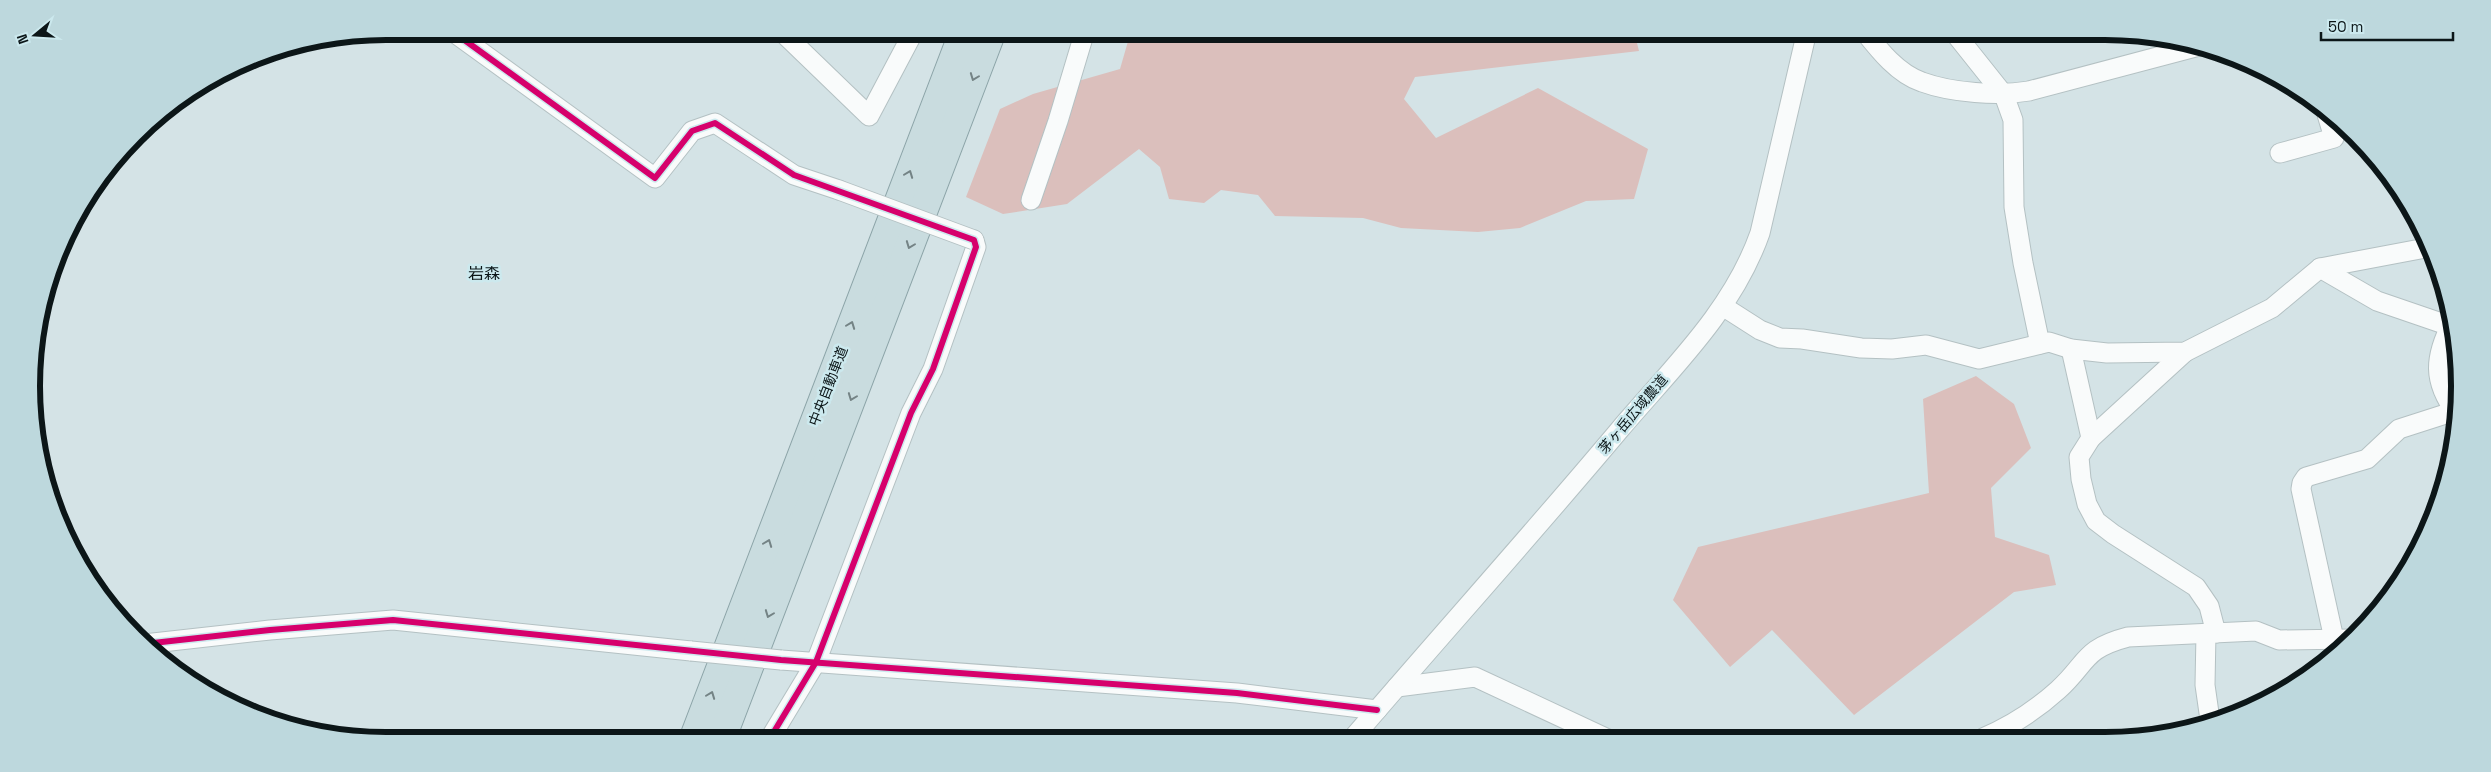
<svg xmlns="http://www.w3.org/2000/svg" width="2491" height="772" font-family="'Space Grotesk','Noto Sans JP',sans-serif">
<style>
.green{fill:#dbbfbc}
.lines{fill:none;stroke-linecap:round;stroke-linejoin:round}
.minor-casing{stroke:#b4c1c3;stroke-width:21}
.highway-casing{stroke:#8ca4a8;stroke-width:30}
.minor{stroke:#f9fbfb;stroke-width:19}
.highway{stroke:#c9dcdf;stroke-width:28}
.minor-bridge-casing{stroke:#b4c1c3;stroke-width:21;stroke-linecap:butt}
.minor-bridge{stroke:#f9fbfb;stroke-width:19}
.cycleway-casing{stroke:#cce9ee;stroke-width:9}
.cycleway{stroke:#d6006c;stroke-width:6}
.oneway{stroke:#748385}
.labels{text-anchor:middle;stroke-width:5;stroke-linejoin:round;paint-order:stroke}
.street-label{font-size:14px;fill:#0c1618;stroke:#cce9ee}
.quarter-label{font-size:16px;fill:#0c1618;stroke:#cce9ee}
.rim{fill:none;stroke:#0c1618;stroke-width:6}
</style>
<rect width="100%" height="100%" fill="#d4e3e6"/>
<g class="green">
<polygon points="1131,31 1634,31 1639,51 1415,77 1404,99 1436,138 1538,88 1648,149 1634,199 1586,201 1520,228 1478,232 1401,228 1363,218 1275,216 1258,195 1221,190 1204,203 1169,199 1160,167 1139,149 1067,204 1003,214 966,197 1000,109 1033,94 1120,69"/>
<polygon points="1976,376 2014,404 2031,448 1991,488 1995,537 2049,555 2056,585 2014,592 1854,715 1772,630 1730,667 1673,600 1698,547 1929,493 1923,399"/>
</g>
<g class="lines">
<defs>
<g id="minor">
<polyline points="452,31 655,178 692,131 715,123 794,175 839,190"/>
<polyline points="781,31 869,116 914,31"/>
<path d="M1864,31C1879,50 1898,74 1922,82C1952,93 1998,96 2029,91L2199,46"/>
<polyline points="1953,31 2004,95 2013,120 2014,207 2023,263 2040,344"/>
<polyline points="2280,153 2334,138 2326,111"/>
<polyline points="1031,200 1058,121 1085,31"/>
<polyline points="2320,268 2377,301 2450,326"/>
<polyline points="1724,307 1760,330 1780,338 1802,339 1861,348 1892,349 1926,345 1979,359 2049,342 2071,349 2107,353 2185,352 2272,308 2320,268 2431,247"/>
<path d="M2453,321C2434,357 2432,381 2457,414"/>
<polyline points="2071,349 2091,438 2079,457 2081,479 2087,504 2096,521 2113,534 2196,587 2209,606 2216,633"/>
<polyline points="2091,438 2185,352"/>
<polyline points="2206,633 2205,685 2210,720"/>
<polyline points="2334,639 2301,489 2302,483 2306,477 2367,459 2399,429 2455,411"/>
<polyline points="144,644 270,630 393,620 691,651"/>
<polyline points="781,660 1237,693 1377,710"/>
<polyline points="1397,687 1475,677 1608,739"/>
<path d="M1983,738C2009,727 2037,709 2058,690C2088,663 2082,649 2128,637L2256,631L2279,640L2350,639"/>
<path d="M1352,739C1441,635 1533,533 1621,428C1673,367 1733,310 1760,233L1807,31"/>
<polyline points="769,740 816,662 911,413 933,369 976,247 974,240"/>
</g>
<g id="highway">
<polyline points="693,740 964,31"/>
<polyline points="721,740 992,31"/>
</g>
</defs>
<use href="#minor" class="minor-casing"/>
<use href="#highway" class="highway-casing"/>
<use href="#minor" class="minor"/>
<use href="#highway" class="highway"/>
<defs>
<g id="minor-bridge">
<polyline points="839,190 974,240"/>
<polyline points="691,651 781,660"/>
</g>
</defs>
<use href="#minor-bridge" class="minor-bridge-casing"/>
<use href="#minor-bridge" class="minor-bridge"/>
<defs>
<g id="cycleway">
<polyline points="452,31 655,178 692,131 715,123 794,175 974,240 976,247 933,369 911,413 816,662 769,740"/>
<polyline points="144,644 270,630 393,620 781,660 1237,693 1377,710"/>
</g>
</defs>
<use href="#cycleway" class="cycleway-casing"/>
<use href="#cycleway" class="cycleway"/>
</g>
<defs><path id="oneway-chevron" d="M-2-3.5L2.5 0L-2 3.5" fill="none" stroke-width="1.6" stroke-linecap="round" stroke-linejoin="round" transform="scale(1.25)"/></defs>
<g class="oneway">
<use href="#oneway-chevron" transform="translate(974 77) rotate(111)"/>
<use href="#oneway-chevron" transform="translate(909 174) rotate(-69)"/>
<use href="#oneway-chevron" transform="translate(910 245) rotate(111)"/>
<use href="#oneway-chevron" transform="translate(851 325) rotate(-69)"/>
<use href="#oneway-chevron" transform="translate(852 397) rotate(111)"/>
<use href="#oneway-chevron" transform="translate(768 543) rotate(-69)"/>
<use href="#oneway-chevron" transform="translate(769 614) rotate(111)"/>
<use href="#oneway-chevron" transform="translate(711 695) rotate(-69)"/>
</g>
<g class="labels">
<g class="street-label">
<text transform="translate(828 386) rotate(-69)" y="5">中央自動車道</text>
<text transform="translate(1633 414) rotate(-50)" y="5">茅ヶ岳広域農道</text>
</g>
<g class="quarter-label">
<text x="484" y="279">岩森</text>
</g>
</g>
<path d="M0 0H2491V772H0ZM386 40H2105A346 346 0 0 1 2451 386V386A346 346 0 0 1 2105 732H386A346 346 0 0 1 40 386V386A346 346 0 0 1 386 40Z" fill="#bdd8dd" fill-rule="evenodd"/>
<path class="rim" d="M386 40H2105A346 346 0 0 1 2451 386V386A346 346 0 0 1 2105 732H386A346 346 0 0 1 40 386V386A346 346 0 0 1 386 40Z"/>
<g transform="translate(35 35) rotate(252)" stroke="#cce9ee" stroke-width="4" paint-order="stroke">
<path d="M0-4L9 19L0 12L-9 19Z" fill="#0c1618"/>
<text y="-8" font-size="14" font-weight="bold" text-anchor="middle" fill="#0c1618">N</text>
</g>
<path d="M2321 32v8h132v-8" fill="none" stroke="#0c1618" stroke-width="2.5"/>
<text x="2328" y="32" font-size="15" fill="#0c1618" stroke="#cce9ee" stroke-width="4" paint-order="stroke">50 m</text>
</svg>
